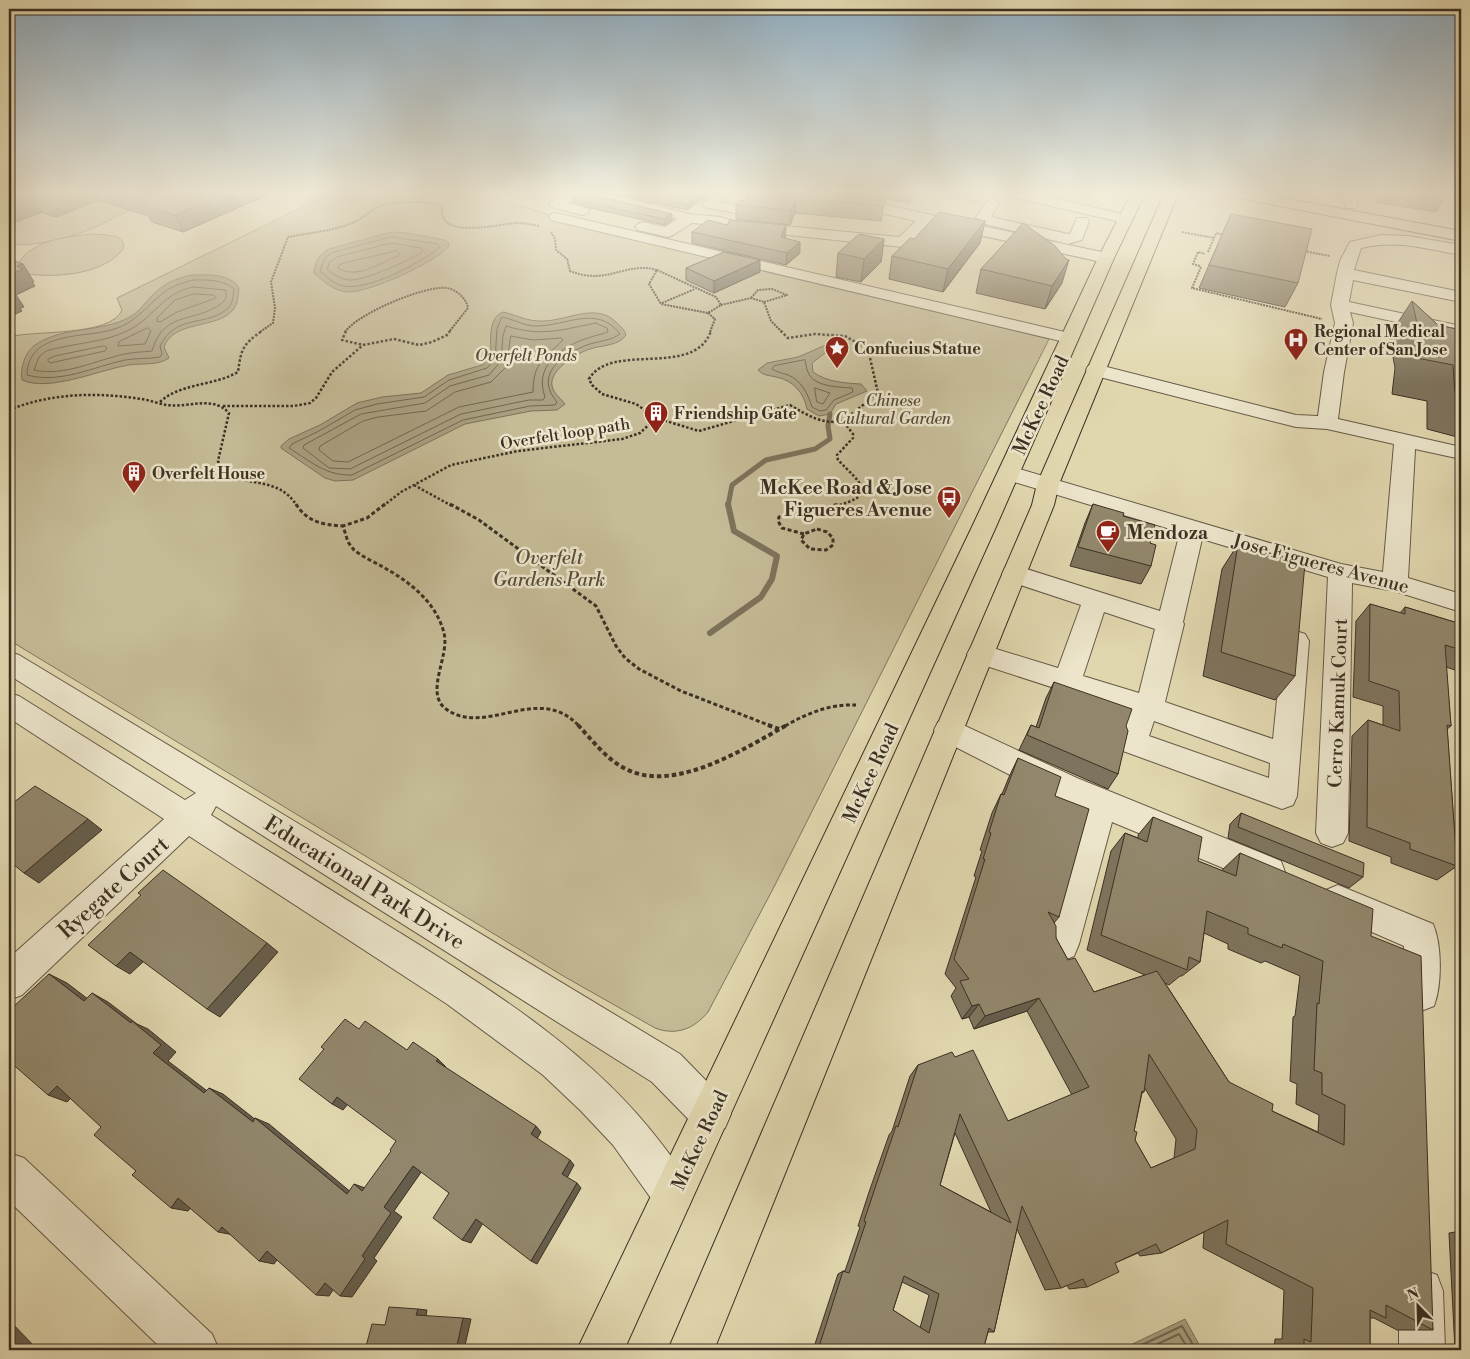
<svg xmlns="http://www.w3.org/2000/svg" width="1470" height="1359" font-family="'Libre Bodoni',serif">
<style>
.green{fill:#c5bb97;stroke:#80765d}
.water{fill:#a99e7f;stroke:#7d725a}
.lines{fill:none;stroke-linecap:round;stroke-linejoin:round}
.shore-far1{stroke:#726751;stroke-width:1}
.shore{stroke:#726751;stroke-width:2}
.stream-far1{stroke:#7d725a;stroke-width:5}
.stream{stroke:#7d725a;stroke-width:6}
.minor-casing{stroke:#655a46;stroke-width:2}
.major-casing{stroke:#3c3023;stroke-width:2}
.path-far3{stroke:#3c3023;stroke-width:2;stroke-dasharray:2 1;stroke-linecap:butt}
.path-far2{stroke:#3c3023;stroke-width:2.5;stroke-dasharray:2.5 2;stroke-linecap:butt}
.path-far1{stroke:#3c3023;stroke-width:3;stroke-dasharray:4 2.5;stroke-linecap:butt}
.path{stroke:#3c3023;stroke-width:4;stroke-dasharray:4.5 3;stroke-linecap:butt}
.minor{fill:#ece5cb;fill-rule:evenodd}
.major{fill:#e1d7af;fill-rule:evenodd}
.wall{fill:#7e745d;stroke:#3c3023;fill-rule:evenodd}
.shaded-wall{fill:#665e4c;stroke:#3c3023}
.building{fill:#92876c;stroke:#3c3023;fill-rule:evenodd}
.labels{text-anchor:middle;stroke-width:5;stroke-linejoin:round;paint-order:stroke}
.far-poi-label{font-size:16px;font-weight:bold;fill:#3c3023;stroke:#ece5cb;text-anchor:start}
.far-water-label{font-size:16px;font-style:italic;fill:#574c3a;stroke:#ece5cb}
.far-park-label{font-size:16px;font-style:italic;fill:#574c3a;stroke:#ece5cb}
.far-street-label{font-size:16px;fill:#3c3023;stroke:#ece5cb}
.street-label{font-size:19px;fill:#3c3023;stroke:#ece5cb}
.poi-label{font-size:19px;font-weight:bold;fill:#3c3023;stroke:#ece5cb;text-anchor:end}
.park-label{font-size:19px;font-style:italic;fill:#574c3a;stroke:#ece5cb}
.near-street-label{font-size:22px;fill:#3c3023;stroke:#ece5cb}
</style>
<rect width="100%" height="100%" fill="#e1d7af"/>
<filter id="stains"><feTurbulence type="fractalNoise" baseFrequency=".004" numOctaves="4"/><feColorMatrix values="0 0 0 0 .2 0 0 0 0 .09 0 0 0 0 .02 0 0 0 .5 -.17"/></filter>
<radialGradient id="worn" r=".72"><stop offset=".6" stop-color="#630" stop-opacity="0"/><stop offset="1" stop-color="#630" stop-opacity=".3"/></radialGradient>
<g class="green">
<path d="M102,194L132,209C121,214 111,220 100,225C77,236 34,248 9,244V231L25,218L40,212L54,217L85,205Z"/>
<path d="M329,194H483L556,217L1049,339L775,885L708,1012C694,1029 676,1036 655,1028L565,977L9,640V337C33,330 111,337 122,310L117,298Z"/>
<path d="M93,234L107,235L118,237L123,242L124,248C105,274 59,278 28,274L18,264C31,240 69,236 93,234Z"/>
</g>
<g class="water">
<path d="M391,232L408,233L444,240L448,242L449,246C437,262 368,293 348,292C334,291 324,282 314,273C314,263 320,254 329,249Z"/>
<path d="M192,275C208,275 230,273 239,288C238,296 238,304 233,310C218,329 173,320 164,347L169,358C157,367 137,362 124,366C97,371 48,392 22,380C20,368 25,352 35,345C62,326 101,333 130,317C137,313 142,307 147,301C160,286 172,279 192,275Z"/>
<path d="M503,312C517,315 528,322 544,321C569,320 597,302 617,323C621,327 625,330 626,335C619,346 602,345 590,349C577,353 545,372 553,389C555,394 561,399 565,404L557,410L531,411L465,424L353,480L335,481L325,478L281,448V446L289,439L320,425L357,403L382,397L421,393L448,375L482,365L491,356C491,343 487,318 503,312Z"/>
<path d="M828,344L833,347L812,363L813,372C827,382 844,383 861,384L867,391L836,404L830,414L819,416L807,409C804,393 793,380 776,377C768,375 764,376 758,370L767,363L798,357Z"/>
<polygon points="1185,1319 1202,1350 1125,1350 1124,1348"/>
</g>
<g class="lines">
<g class="shore-far1">
<path d="M391,237L438,244L440,247C420,263 369,291 343,286C334,284 327,277 320,271L325,258L331,253Z"/>
<path d="M392,243L421,248L423,251C411,260 366,280 351,280C342,280 334,275 327,269L330,262L337,257Z"/>
<path d="M397,251L399,253L398,256C379,263 358,280 338,268L339,265L344,263Z"/>
<path d="M193,280C207,280 223,279 234,289C233,295 233,303 229,307C209,328 177,312 160,346L162,354L160,357C149,359 137,358 125,360C93,367 60,384 27,375C27,363 32,353 42,346C66,332 96,337 120,327C137,320 148,305 162,294C171,286 182,283 193,280Z"/>
<path d="M193,287L226,290V299C202,325 164,307 152,351C143,352 134,352 125,354C96,360 64,377 34,370L39,357L46,351C73,343 104,343 129,330C156,316 161,294 193,287Z"/>
<polygon points="194,294 214,295 216,298 177,312 160,322 157,321 157,318 175,300"/>
<path d="M502,317C513,319 524,326 536,326C567,326 597,304 620,334C610,341 598,341 587,345C561,355 534,375 557,402L555,405L530,406L463,420L352,475C326,476 310,461 289,448L292,444L319,431L355,410L377,404L424,397L449,380L487,368L495,360L497,329Z"/>
<path d="M596,323L607,328L608,332C600,335 592,336 585,339C559,348 534,367 545,397L543,400H529L461,414L350,469L329,468L303,448L304,445L361,414L425,403L450,386L489,375L501,361L503,336L506,326C542,337 560,330 596,323Z"/>
<polygon points="148,328 151,331 145,344 118,346 119,342"/>
<path d="M511,336L533,340L561,338L563,340C544,359 533,363 533,392L459,407L348,462L333,461L319,450L320,446L363,421L378,417L426,411L455,392L491,382L506,367Z"/>
<polygon points="104,346 107,348 105,351 50,363 48,361 48,359 55,356"/>
<path d="M805,360C806,364 806,368 808,372C813,387 839,387 852,388L853,392L834,400L826,410L820,411L812,407C808,394 801,380 788,375C782,373 777,372 772,369L774,366Z"/>
<polygon points="815,388 830,393 823,404 817,402"/>
</g>
<g class="shore">
<polyline points="1131,1350 1182,1326 1196,1350"/>
<polyline points="1145,1350 1179,1334 1189,1350"/>
</g>
<polyline class="stream-far1" points="728,506 732,485 766,460 815,449 830,439 828,426 830,414"/>
<polyline class="stream" points="710,633 761,597 772,579 777,556 734,531 728,504"/>
<defs>
<g id="minor">
<polygon points="563,194 581,194 568,203 587,208 589,211 587,214 582,215 551,207 549,204"/>
<polygon points="583,194 609,194 689,214 720,217 733,221 899,237 916,221 814,198 807,194 835,194 1106,253 1112,255 1114,258 1112,261 1106,263 929,224 914,241 902,247 730,229 717,225 692,223 673,235 668,237 638,230 635,227 638,224 643,222 665,227 677,219 585,197"/>
<polygon points="713,194 729,194 721,202 746,207 748,210 746,213 741,214 704,207 702,204"/>
<polygon points="956,194 981,194 983,197 981,200 976,201 958,197"/>
<polygon points="1010,194 1037,194 1130,216 1132,219 1130,222 1125,223 1012,197"/>
<polygon points="1342,194 1356,194 1358,205 1356,208 1346,208"/>
<polygon points="1454,194 1461,194 1461,203 1456,202"/>
<polygon points="992,200 997,201 999,204 991,216 995,218 1068,234 1070,234 1077,218 1087,218 1089,221 1082,240 1068,244 985,224 976,217 987,201"/>
<polygon points="556,213 1069,333 1075,334 1078,338 1075,342 1069,343 551,220 549,217 551,214"/>
<path d="M1381,235L1408,236L1461,245V255C1428,249 1395,239 1361,248L1354,270L1461,292V302L1353,280L1349,302L1461,326V336L1350,312L1353,323L1344,372L1338,419L1461,447V459L1415,449L1408,578L1461,594V612L1394,591L1352,583L1348,833L1343,843L1332,847L1321,843L1316,833L1328,577L1202,539L1183,622L1184,624L1165,702L1273,739L1283,641L1287,634L1296,631L1305,634L1309,641L1297,796L1293,805L1282,809L1123,751L1118,742L1128,712L971,661L967,654L971,647L980,644L1058,668L1081,605L1005,580L1002,574L1005,568L1014,565L1160,611L1180,532L1001,478L998,473L1001,468L1009,466L1341,564L1383,572L1394,444L1327,429L1296,427L1088,374L1086,370L1088,366L1095,364L1296,415L1318,416L1324,372L1335,323L1331,305L1337,273L1340,261L1350,242ZM1104,612L1155,629L1139,693L1083,676ZM1154,721L1270,763L1269,778L1149,736Z"/>
<path d="M9,652L19,655L680,1054L725,1100L731,1114L725,1128L711,1134L697,1128L652,1082L216,806L211,815C273,854 335,893 397,931C493,991 592,1052 661,1143C673,1159 686,1174 694,1193L688,1208L673,1214L658,1208L613,1145L581,1111L543,1075L447,1004L189,836L22,995L9,1000V958L164,819L9,718V693L19,696L185,800L196,793L9,675Z"/>
<polygon points="948,718 1077,778 1281,861 1285,872 1281,883 1269,887 1112,822 1079,944 1074,956 1062,961 1050,956 1045,944 1085,809 1016,778 938,738 934,730 938,722"/>
<path d="M1338,885L1433,924C1442,945 1442,985 1434,1006L1421,1011L1408,1006L1403,993L1404,946L1326,912L1321,901L1326,890Z"/>
<polygon points="9,1153 24,1158 212,1334 219,1350 163,1350 9,1201"/>
<polygon points="1421,1269 1437,1275 1443,1291 1445,1350 1399,1350 1399,1291 1405,1275"/>
</g>
<g id="major">
<polygon points="1131,194 1145,194 1114,258 995,529 624,1350 577,1350 971,529 1098,258"/>
<polygon points="1164,194 1178,194 1059,484 1054,505 714,1350 668,1350 1032,505 1037,484"/>
<polygon points="1231,194 1262,194 1461,231 1461,241 1238,198"/>
</g>
</defs>
<use href="#minor" class="minor-casing"/>
<use href="#major" class="major-casing"/>
<g class="path-far3">
<path d="M551,232L555,239L556,250L567,259L570,271C608,286 625,261 657,270"/>
<polyline points="1182,232 1214,238"/>
<polyline points="1304,251 1330,256"/>
<polyline points="1208,252 1216,233 1224,235"/>
<polyline points="1200,266 1193,264 1198,252 1205,254"/>
<polyline points="1201,267 1192,288 1322,319"/>
<polygon points="657,270 716,297 721,305 708,313 661,304 649,284"/>
<polyline points="751,298 758,290 772,289 787,295 764,302"/>
<polyline points="662,303 695,289"/>
<polyline points="721,305 751,298 764,302 771,321 782,332"/>
<polyline points="708,313 715,319 710,332"/>
<path d="M260,332L273,323L275,308L271,282L288,237C309,233 333,231 352,223C362,219 369,211 378,207C391,201 433,199 442,208C438,240 498,224 516,223C524,223 531,224 539,226"/>
<path d="M345,332C357,314 425,285 447,288C457,290 466,298 468,308L449,332"/>
</g>
<g class="path-far2">
<polyline points="346,331 342,340 363,345"/>
<polyline points="363,345 394,339 419,345 432,342 447,335 450,331"/>
<path d="M160,402C180,383 214,386 238,372C241,349 243,344 262,331"/>
<polyline points="223,406 294,406 310,403 316,398 332,372 363,345"/>
<path d="M9,410C51,393 97,392 141,399C150,400 159,404 167,405C189,408 212,395 229,413L218,461L221,470C247,489 278,475 297,506"/>
<path d="M656,418L699,431L790,405C807,415 822,425 843,421L878,393L868,349L845,336L815,334L788,338L781,331"/>
<polyline points="414,485 452,506"/>
<path d="M383,506L401,492L451,465L518,451L622,439L640,433L656,418L636,404L602,394L592,385L589,379C611,341 694,379 711,331"/>
<path d="M835,506C880,495 860,483 838,460L837,455L853,438V434L843,421"/>
</g>
<g class="path-far1">
<path d="M296,504C307,522 323,525 343,526"/>
<path d="M385,504L367,518L343,526L348,542L354,550C363,557 374,562 383,567C410,582 436,602 444,633C450,656 424,693 446,709C486,738 538,682 579,726"/>
<polyline points="450,504 479,520 596,606 616,646 625,658 639,669 681,691 771,726"/>
<polygon points="817,529 827,532 833,538 833,545 826,550 810,549 801,540 804,534"/>
<polyline points="804,534 782,528 778,521 779,517 840,504"/>
<path d="M785,726C808,713 829,704 856,705"/>
</g>
<g class="path">
<path d="M578,725C592,740 607,760 626,769C675,794 745,748 787,725"/>
<polyline points="768,725 779,729"/>
</g>
<use href="#minor" class="minor"/>
<use href="#major" class="major"/>
</g>
<g class="wall">
<polygon points="9,194 266,194 267,195 183,232 152,222 148,216 98,200 56,217 42,212 15,222 9,220"/>
<polygon points="609,194 710,194 687,210 617,195"/>
<polygon points="746,194 917,194 908,203 886,199 885,203 884,203 881,221 795,213 790,225 736,219 736,205 746,200"/>
<polygon points="1376,194 1445,194 1445,197 1436,212 1375,202"/>
<polygon points="572,197 672,220 665,225 590,208 572,202"/>
<polygon points="1231,214 1298,283 1285,307 1199,288"/>
<polygon points="985,221 980,243 943,292 889,279 892,256 914,239"/>
<polygon points="727,225 786,225 785,238 800,253 786,265 692,243 692,232"/>
<polygon points="884,239 881,262 861,282 836,277 838,253"/>
<polygon points="686,268 760,272 714,293 686,280"/>
<polygon points="981,269 1062,283 1045,309 976,293"/>
<polygon points="1412,301 1438,325 1461,330 1461,438 1427,429 1427,401 1392,394 1395,368 1389,336"/>
<polygon points="1093,504 1123,516 1150,543 1151,566 1141,584 1070,566 1085,523"/>
<polygon points="1238,544 1295,676 1275,700 1203,676 1222,569"/>
<polygon points="1370,604 1400,613 1405,607 1461,624 1461,672 1446,667 1451,726 1447,729 1457,866 1437,880 1391,863 1391,857 1349,841 1352,736 1368,720 1383,725 1383,706 1353,697 1356,621"/>
<polygon points="1054,682 1126,726 1118,774 1108,789 1019,750 1031,725 1036,727 1046,698"/>
<path d="M1018,758L1055,796L1059,917L1054,923L1056,938L1068,960L1094,992L1145,975L1087,950L1111,851L1125,833L1138,838V835L1153,817L1198,861L1221,871L1240,853L1371,936L1433,1330H1397L1374,1318H1370V1350H1274L1275,1339H1282L1284,1290L1203,1248L1204,1232L1161,1253L1140,1256L1138,1253L1115,1263L1087,1287L1069,1289L1067,1285L1061,1288L1045,1290L1017,1229L994,1332H988L983,1350H813L838,1274L843,1271H845L860,1227L858,1226L869,1192L889,1135L892,1131L910,1076L918,1065L955,1057L1008,1121L1072,1095L1027,1011L974,1029L969,1017L962,1019L951,996L956,988L945,974L976,877L974,876L982,851L980,850L992,813L1001,794H1002L1009,777ZM1204,933L1228,944V949L1261,963L1265,961L1300,976L1295,1016L1293,1017L1290,1081L1297,1084L1296,1104L1319,1115L1318,1132L1272,1111L1229,1082L1165,983L1169,985L1180,976H1182L1200,962ZM1144,1087L1176,1139L1174,1158L1151,1168L1135,1140L1134,1131L1142,1093L1144,1092ZM955,1133L991,1212L940,1185ZM902,1282L929,1295L920,1328L893,1310Z"/>
<polygon points="1241,813 1363,877 1349,888 1228,838 1230,824"/>
<polygon points="1461,1231 1461,1350 1455,1350 1449,1233"/>
<polygon points="1014,1347 1029,1348 1033,1350 1013,1350"/>
</g>
<g class="shaded-wall">
<polygon points="61,194 94,194 98,200 56,217 46,200"/>
<polygon points="224,194 266,194 267,195 183,232 175,215"/>
<polygon points="700,194 710,194 687,210 687,204"/>
<polygon points="909,194 917,194 908,203"/>
<polygon points="31,196 42,212 15,222 9,212 9,204"/>
<polygon points="796,198 795,213 790,225 791,210"/>
<polygon points="672,214 672,220 665,225 664,219"/>
<polygon points="985,221 980,243 943,292 948,269"/>
<polygon points="786,225 785,237 780,249 781,237"/>
<polygon points="884,239 881,262 861,282 864,259"/>
<polygon points="800,242 800,253 786,265 787,253"/>
<polygon points="760,260 760,272 714,293 714,281"/>
<polygon points="1069,260 1062,283 1045,309 1052,286"/>
<polygon points="23,264 34,282 32,282 35,286 16,295 24,307 20,308 22,311 9,317 9,275 17,266"/>
<polygon points="88,819 102,830 39,883 24,873"/>
<polygon points="267,943 278,952 220,1017 207,1009"/>
<polygon points="130,952 144,961 130,974 116,966"/>
<polygon points="49,974 67,983 101,1009 84,1001"/>
<polygon points="92,993 108,1002 137,1024 148,1029 176,1052 168,1061 219,1100 204,1093 153,1053 131,1023"/>
<polygon points="1039,998 1027,1011 974,1029 985,1016"/>
<polygon points="979,1004 969,1017 962,1019 972,1006"/>
<polygon points="438,1059 446,1067 436,1061"/>
<polygon points="57,1086 76,1093 67,1102 48,1095"/>
<polygon points="209,1088 223,1094 266,1128 253,1122"/>
<polygon points="337,1097 348,1104 343,1110 332,1104"/>
<polygon points="255,1118 269,1124 358,1198 347,1194"/>
<polygon points="536,1126 541,1132 537,1139 531,1134"/>
<polygon points="570,1160 574,1165 567,1178 562,1174"/>
<polygon points="413,1166 422,1171 394,1211 402,1217 374,1258 377,1261 352,1297 340,1296 384,1207"/>
<polygon points="577,1183 581,1188 537,1264 531,1261"/>
<polygon points="354,1184 365,1188 362,1191"/>
<polygon points="178,1198 195,1202 188,1211 171,1208"/>
<polygon points="476,1219 483,1223 471,1243 462,1240"/>
<polygon points="222,1227 234,1235 218,1232"/>
<polygon points="267,1251 281,1254 274,1264 259,1261"/>
<polygon points="325,1283 337,1284 329,1296 316,1295"/>
<polygon points="418,1309 427,1310 426,1316 416,1315"/>
<polygon points="463,1318 471,1319 464,1350 456,1350"/>
<polygon points="9,1320 38,1350 9,1350"/>
</g>
<g class="building">
<polygon points="9,194 61,194 46,200 31,196 9,204"/>
<polygon points="124,194 224,194 175,215 143,206 151,202"/>
<polygon points="575,194 588,194 672,214 664,219 589,203 572,197"/>
<polygon points="643,194 700,194 687,204"/>
<polygon points="749,194 853,194 884,201 883,206 796,198 791,210 736,205 738,201 748,200 750,195"/>
<polygon points="1429,194 1445,194 1445,197"/>
<polygon points="939,212 985,221 948,269 892,256 910,238 914,239"/>
<polygon points="1231,214 1312,229 1298,283 1209,265"/>
<polygon points="708,220 727,225 730,220 786,225 781,237 800,242 787,253 692,232"/>
<polygon points="1023,223 1054,245 1066,259 1069,260 1052,286 981,269"/>
<polygon points="859,234 884,239 864,259 838,253"/>
<polygon points="724,252 760,260 714,281 686,268"/>
<polygon points="9,259 23,264 17,266 23,269 9,275"/>
<polygon points="1412,301 1438,325 1461,330 1461,394 1455,393 1453,365 1417,358 1419,332"/>
<polygon points="1093,504 1124,513 1123,516 1155,525 1150,543 1156,545 1151,566 1078,547"/>
<polygon points="1238,544 1305,563 1295,676 1221,652"/>
<polygon points="1370,604 1405,614 1405,607 1461,624 1461,650 1445,645 1451,726 1447,725 1457,866 1410,849 1410,843 1367,827 1368,720 1400,731 1399,691 1369,681"/>
<polygon points="1054,682 1132,709 1126,726 1128,731 1118,774 1027,735 1031,725 1039,728"/>
<path d="M1018,758L1061,777L1055,796L1089,809L1059,917L1048,912L1056,926V938L1068,960L1075,958L1094,992L1157,971L1229,1082L1273,1104L1272,1111L1344,1145L1345,1105L1322,1094V1073L1314,1070L1317,1003L1319,1004L1323,961L1283,944L1282,948L1248,934V928L1207,911L1200,962L1189,957L1187,970L1101,935L1125,833L1147,842L1153,817L1202,837L1198,861L1236,876L1240,853L1373,909L1371,936L1421,956L1433,1330L1386,1305V1318L1370,1310V1350H1304V1339L1311,1342L1313,1288L1226,1244L1228,1220L1161,1253L1156,1244L1115,1263L1119,1272L1087,1287L1083,1279L1061,1288L1022,1206L994,1332L989,1328L983,1350H818L843,1271L849,1273L866,1222L864,1221L876,1185L896,1126L898,1127L918,1065L952,1052L955,1057L973,1050L1008,1121L1089,1087L1039,998L985,1016L979,1004L972,1006L960,981L969,979L954,959L985,859H983L991,833L989,832L1001,794L1004,795ZM1149,1054L1197,1130L1195,1149L1151,1168L1135,1140L1137,1132L1134,1131L1142,1091L1144,1092ZM960,1114L1011,1223L940,1185ZM904,1276L939,1294L929,1333L893,1310Z"/>
<polygon points="35,786 88,819 24,873 9,861 9,806"/>
<polygon points="1241,813 1364,863 1363,877 1238,827"/>
<polygon points="163,870 267,943 207,1009 130,952 116,966 88,945 141,895 138,893"/>
<polygon points="49,974 84,1001 92,993 131,1023 132,1021 161,1045 153,1053 204,1093 209,1088 253,1122 255,1118 347,1194 354,1184 362,1191 391,1151 390,1150 396,1141 337,1097 332,1104 299,1079 324,1049 321,1047 345,1019 359,1029 365,1021 407,1050 413,1042 438,1059 436,1061 536,1126 531,1134 570,1160 562,1174 577,1183 531,1261 476,1219 462,1240 433,1218 449,1193 413,1166 384,1207 391,1213 362,1256 365,1259 340,1296 325,1283 316,1295 267,1251 259,1261 222,1227 218,1232 178,1198 171,1208 132,1175 136,1171 94,1135 101,1127 57,1086 48,1095 9,1061 9,1007 11,1005 13,1007"/>
<polygon points="389,1307 418,1309 416,1315 463,1318 456,1350 365,1350 372,1324 385,1325"/>
</g>
<linearGradient id="sky" x2="0" y2="1"><stop stop-color="#8fabbe"/><stop offset="0.5" stop-color="#f2eddb"/><stop offset="1" stop-color="#f2eddb" stop-opacity="0"/></linearGradient>
<rect width="1470" height="385" fill="url(#sky)"/>
<defs>
<symbol id="hospital-pin" viewBox="-11 -11 22 30"><path d="M0 17L-7.5 6A9.5 9.5 0 1 1 7.5 6Z" fill="#8f2418" stroke="#ece5cb"/><path d="M-5-5h3v3.5h4V-5h3V5h-3V1.5h-4V5h-3Z" fill="#fff"/></symbol>
<symbol id="sight-pin" viewBox="-11 -11 22 30"><path d="M0 17L-7.5 6A9.5 9.5 0 1 1 7.5 6Z" fill="#8f2418" stroke="#ece5cb"/><path d="M0-6L1.8-2.2L6-1.7L2.9 1.2L3.7 5.4L0 3.3L-3.7 5.4L-2.9 1.2L-6-1.7L-1.8-2.2Z" fill="#fff"/></symbol>
<symbol id="building-pin" viewBox="-11 -11 22 30"><path d="M0 17L-7.5 6A9.5 9.5 0 1 1 7.5 6Z" fill="#8f2418" stroke="#ece5cb"/><path d="M-4-6H4V6H1V3H-1V6H-4ZM-2.5-4.3h1.7v1.8h-1.7ZM.8-4.3h1.7v1.8H.8ZM-2.5-1h1.7V.8h-1.7ZM.8-1h1.7V.8H.8Z" fill="#fff"/></symbol>
<symbol id="bus-pin" viewBox="-11 -11 22 30"><path d="M0 17L-7.5 6A9.5 9.5 0 1 1 7.5 6Z" fill="#8f2418" stroke="#ece5cb"/><path d="M-5-6H5V4H4V6H2V4H-2V6H-4V4H-5ZM-3.5-4V0h7V-4ZM-3.5 1.2v1.5H-2V1.2ZM2 1.2v1.5H3.5V1.2Z" fill="#fff"/></symbol>
<symbol id="cafe-pin" viewBox="-11 -11 22 30"><path d="M0 17L-7.5 6A9.5 9.5 0 1 1 7.5 6Z" fill="#8f2418" stroke="#ece5cb"/><path d="M-5.5-4.5H6V0H3Q3 3.5 0 3.5H-2.5Q-5.5 3.5-5.5 0ZM3-3.2v2h1.7v-2ZM-6 4.5H4V6H-6Z" fill="#fff"/></symbol>
</defs>
<g fill-rule="evenodd">
<use href="#hospital-pin" x="1282" y="326" width="28" height="38"/>
<use href="#sight-pin" x="823" y="334" width="28" height="38"/>
<use href="#building-pin" x="642" y="399" width="28" height="38"/>
<use href="#building-pin" x="120" y="459" width="28" height="38"/>
<use href="#bus-pin" x="935" y="484" width="28" height="38"/>
<use href="#cafe-pin" x="1094" y="518" width="28" height="38"/>
</g>
<g class="labels">
<g class="far-poi-label">
<text x="1314" y="337">Regional Medical<tspan x="1314" dy="18">Center of San Jose</tspan></text>
<text x="854" y="354">Confucius Statue</text>
<text x="674" y="419">Friendship Gate</text>
<text x="152" y="479">Overfelt House</text>
</g>
<g class="far-water-label">
<text x="526" y="361">Overfelt Ponds</text>
</g>
<g class="far-park-label">
<text x="893" y="406">Chinese<tspan x="893" dy="18">Cultural Garden</tspan></text>
</g>
<g class="far-street-label">
<text transform="translate(565 433) rotate(-9)" y="6">Overfelt loop path</text>
</g>
<g class="street-label">
<text transform="translate(1040 405) rotate(-65)" y="7">McKee Road</text>
<text transform="translate(1321 563) rotate(15)" y="7">Jose Figueres Avenue</text>
<text transform="translate(1337 703) rotate(-88)" y="7">Cerro Kamuk Court</text>
<text transform="translate(870 773) rotate(-65)" y="7">McKee Road</text>
<text transform="translate(699 1140) rotate(-65)" y="7">McKee Road</text>
</g>
<g class="poi-label">
<text x="932" y="494">McKee Road &amp; Jose<tspan x="932" dy="22">Figueres Avenue</tspan></text>
<text x="1126" y="539" text-anchor="start">Mendoza</text>
</g>
<g class="park-label">
<text x="549" y="564">Overfelt<tspan x="549" dy="22">Gardens Park</tspan></text>
</g>
<g class="near-street-label">
<text transform="translate(365 882) rotate(32)" y="8">Educational Park Drive</text>
<text transform="translate(113 887) rotate(-42)" y="8">Ryegate Court</text>
</g>
</g>
<rect width="1470" height="1359" fill="none" stroke="#e1d7af" stroke-width="30"/>
<rect x="10" y="10" width="1450" height="1339" fill="none" stroke="#3c3023" stroke-width="2.5"/>
<rect x="15" y="15" width="1440" height="1329" fill="none" stroke="#3c3023"/>
<g transform="translate(1418 1306) rotate(337)" stroke="#ece5cb" stroke-width="4" paint-order="stroke">
<path d="M0-4L9 19L0 12L-9 19Z" fill="#3c3023"/>
<text y="-8" font-size="14" font-weight="bold" text-anchor="middle" fill="#3c3023">N</text>
</g>
<rect width="100%" height="100%" filter="url(#stains)"/>
<rect width="100%" height="100%" fill="url(#worn)"/>
</svg>
